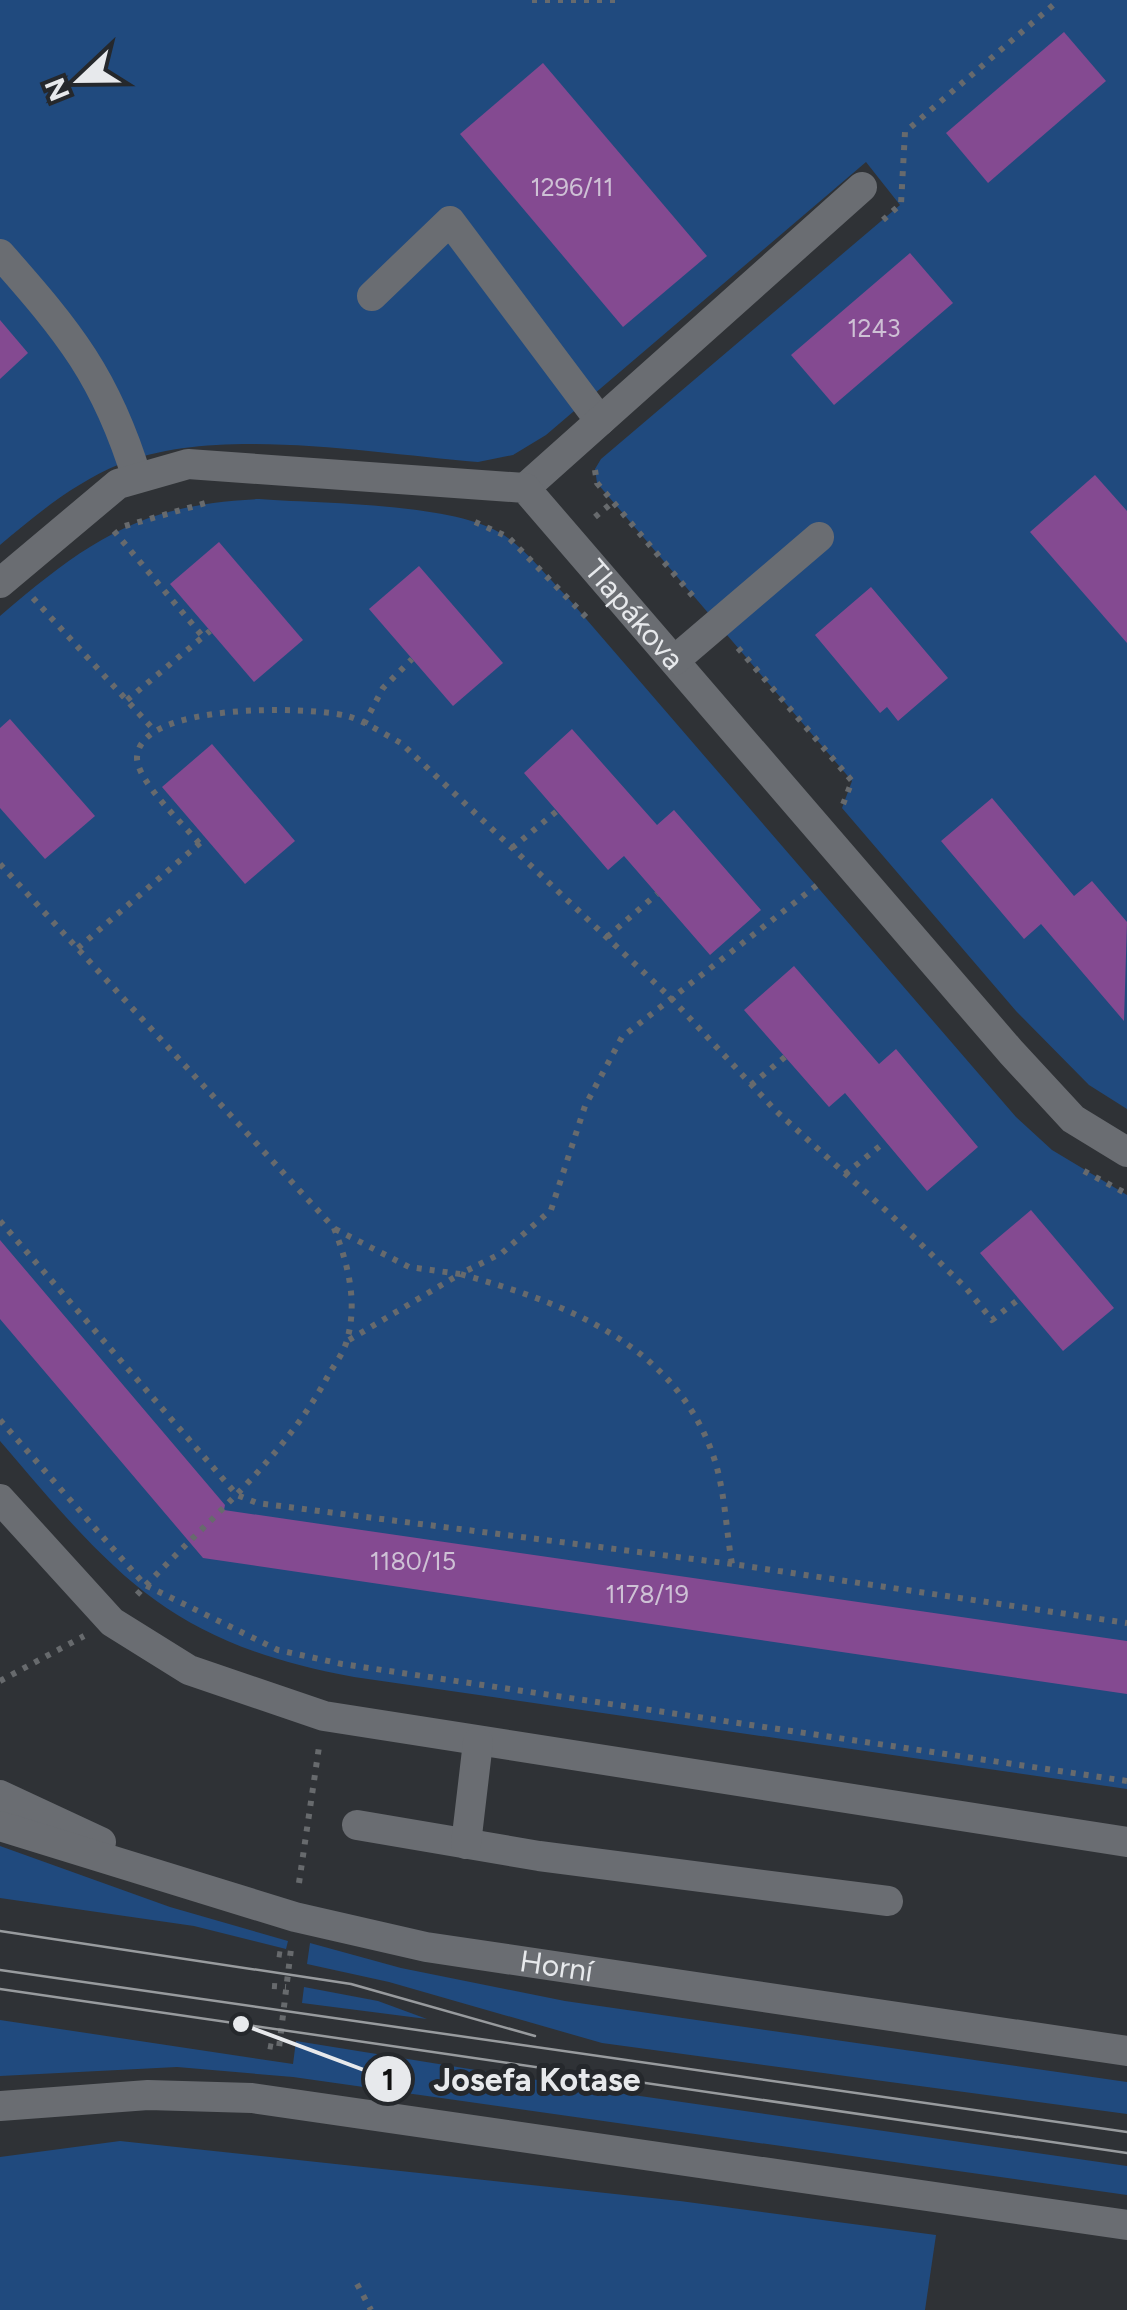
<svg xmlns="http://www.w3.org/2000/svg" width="1127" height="2310" font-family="Figtree,sans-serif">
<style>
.green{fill:#204a7e}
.building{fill:#844a91}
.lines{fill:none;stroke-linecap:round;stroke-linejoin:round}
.path{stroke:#676a6d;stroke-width:6;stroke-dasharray:5 8;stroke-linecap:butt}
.minor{stroke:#6a6d72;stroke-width:30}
.tram{stroke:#989b9e;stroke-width:2.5}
.labels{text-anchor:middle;stroke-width:10;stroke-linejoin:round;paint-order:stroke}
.number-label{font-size:25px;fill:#cec1d5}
.street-label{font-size:30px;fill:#e7e9ec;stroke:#25282c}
.leader{fill:none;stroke:#e7e9ec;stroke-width:4}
.callout-dot{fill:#e7e9ec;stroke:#25282c;stroke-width:4}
.mark-label{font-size:30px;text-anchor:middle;font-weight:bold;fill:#111}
.callout-label{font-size:32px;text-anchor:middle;font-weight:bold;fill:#e7e9ec;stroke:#25282c;stroke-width:10;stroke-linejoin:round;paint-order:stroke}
</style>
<rect width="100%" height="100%" fill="#2f3236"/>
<g class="green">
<path d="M0,0H1127V1109L1089,1085L1016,1011L842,808L852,781L597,483L595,469L601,459L900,205L866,162L546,435L513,455L478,462C373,454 219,425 120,464C74,483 37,514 0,545Z"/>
<path d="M259,499C320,504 462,502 508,538C530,554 549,579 568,598L1016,1117L1052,1150L1127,1195V1789L354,1677C170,1643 117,1578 0,1441V616C88,541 140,504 259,499Z"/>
<polygon points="0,1846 170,1907 288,1941 286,1949 194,1926 0,1898"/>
<polygon points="310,1943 401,1968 565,2001 1127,2082 1127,2114 602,2043 389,1982 307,1964"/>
<polygon points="304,1987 378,2001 427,2019 302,2003"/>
<polygon points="0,2020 293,2064 296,2041 612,2092 1127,2166 1127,2195 293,2077 177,2067 0,2076"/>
<polygon points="120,2141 680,2201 936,2235 925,2310 0,2310 0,2157"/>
</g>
<g class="building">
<polygon points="1064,32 1106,81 988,183 946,133"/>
<polygon points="543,63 707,256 623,327 460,134"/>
<polygon points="910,253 953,303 834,405 791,355"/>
<polygon points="0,320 28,353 0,379"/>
<polygon points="1095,475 1127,511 1127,643 1030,532"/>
<polygon points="219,542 303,640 254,682 170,584"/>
<polygon points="419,566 503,663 453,706 369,609"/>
<polygon points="871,587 948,678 898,721 887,707 880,713 815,635"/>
<polygon points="10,719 95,816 45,859 0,808 0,728"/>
<polygon points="572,729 657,825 674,810 761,910 710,955 624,856 608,870 524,773"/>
<polygon points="212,744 295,841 245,884 162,787"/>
<polygon points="992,798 1074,896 1092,881 1127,922 1124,1021 1041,924 1024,939 941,841"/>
<polygon points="794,966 879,1064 896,1049 978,1147 927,1191 845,1093 829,1107 744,1010"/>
<polygon points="1031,1210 1114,1308 1063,1351 980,1253"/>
<polygon points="0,1240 225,1505 224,1510 1127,1641 1127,1694 203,1558 0,1319"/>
</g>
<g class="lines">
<g class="path">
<polyline points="532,0 615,0"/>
<polyline points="883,220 901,204 905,132 1059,0"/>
<polyline points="595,470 597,483 697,601"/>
<polyline points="595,517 613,502"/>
<polyline points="475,522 508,537 589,620"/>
<polyline points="125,526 209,502"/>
<polyline points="114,531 204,638"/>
<polyline points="33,598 154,730"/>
<polyline points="738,648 852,781 842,807"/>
<polyline points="127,700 210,631"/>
<polyline points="364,724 383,688 412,659"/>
<path d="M199,843C184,825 137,781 137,758C138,702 309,706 347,716C365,721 384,734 401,743L672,999L775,1110L892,1216L966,1288L992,1320L1019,1299"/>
<polyline points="512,848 557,811"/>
<path d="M0,864L334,1228C348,1264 358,1302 347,1340C344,1352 335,1364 329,1374C282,1463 200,1526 133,1599"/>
<polyline points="607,937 657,894"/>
<polyline points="78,948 206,838"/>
<polyline points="751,1085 785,1057"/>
<polyline points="1084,1171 1127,1194"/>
<polyline points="845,1174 885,1142"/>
<polyline points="0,1221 237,1495 257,1503 732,1564"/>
<polyline points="335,1229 409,1267 460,1274 502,1253 551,1210 585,1106 622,1037 821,882"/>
<path d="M349,1340L460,1274C566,1303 676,1345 714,1458C725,1491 726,1530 732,1564L1127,1623"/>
<polyline points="0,1420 145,1585 278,1650 342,1664 1127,1781"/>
<polyline points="0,1681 84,1636"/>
<polyline points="299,1883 319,1747"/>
<polyline points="277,1954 290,1956"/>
<polyline points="272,1986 286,1987"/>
<polyline points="268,2046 279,2048 291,1949"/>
<polyline points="357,2284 371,2310"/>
</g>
<g class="minor">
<path d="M0,254C69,332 106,377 137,478"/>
<polyline points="372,296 450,221 600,421"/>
<polyline points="525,488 862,187"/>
<path id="s1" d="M0,583L118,484L188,464L525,488L1011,1052L1073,1119L1127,1152"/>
<polyline points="675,660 819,537"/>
<polyline points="0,1499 112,1622 189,1670 324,1716 1127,1842"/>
<polyline points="0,1795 101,1842"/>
<polyline points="357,1825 539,1856 888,1901"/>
<path id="s2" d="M0,1826L295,1917L426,1947L1127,2051"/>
<polyline points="466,1844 478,1742"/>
<polyline points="0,2106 148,2095 252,2098 1127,2225"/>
</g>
<g class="tram">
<polyline points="0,1931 351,1984 535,2036"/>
<polyline points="0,1970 1127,2132"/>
<polyline points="0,1989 1127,2153"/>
</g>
</g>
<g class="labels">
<g class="number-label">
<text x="572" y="196">1296/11</text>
<text x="874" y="337">1243</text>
<text x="413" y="1570">1180/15</text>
<text x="647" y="1603">1178/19</text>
</g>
<g class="street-label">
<text dy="10" stroke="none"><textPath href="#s1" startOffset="732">Tlapákova</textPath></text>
<text dy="10" stroke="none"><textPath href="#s2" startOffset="575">Horní</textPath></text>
</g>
</g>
<path class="leader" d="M241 2024L388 2079"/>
<g class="callout-dot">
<circle cx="241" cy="2024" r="10"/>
<circle cx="388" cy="2079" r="25"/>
</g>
<g class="mark-label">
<text x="388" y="2090">1</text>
</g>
<g class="callout-label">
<text x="537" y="2091">Josefa Kotase</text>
</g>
<g transform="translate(80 80) rotate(248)" stroke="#25282c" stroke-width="8" paint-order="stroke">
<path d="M0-8L18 38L0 25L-18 38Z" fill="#e7e9ec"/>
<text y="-15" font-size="28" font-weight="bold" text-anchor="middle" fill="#e7e9ec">N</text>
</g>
</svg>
